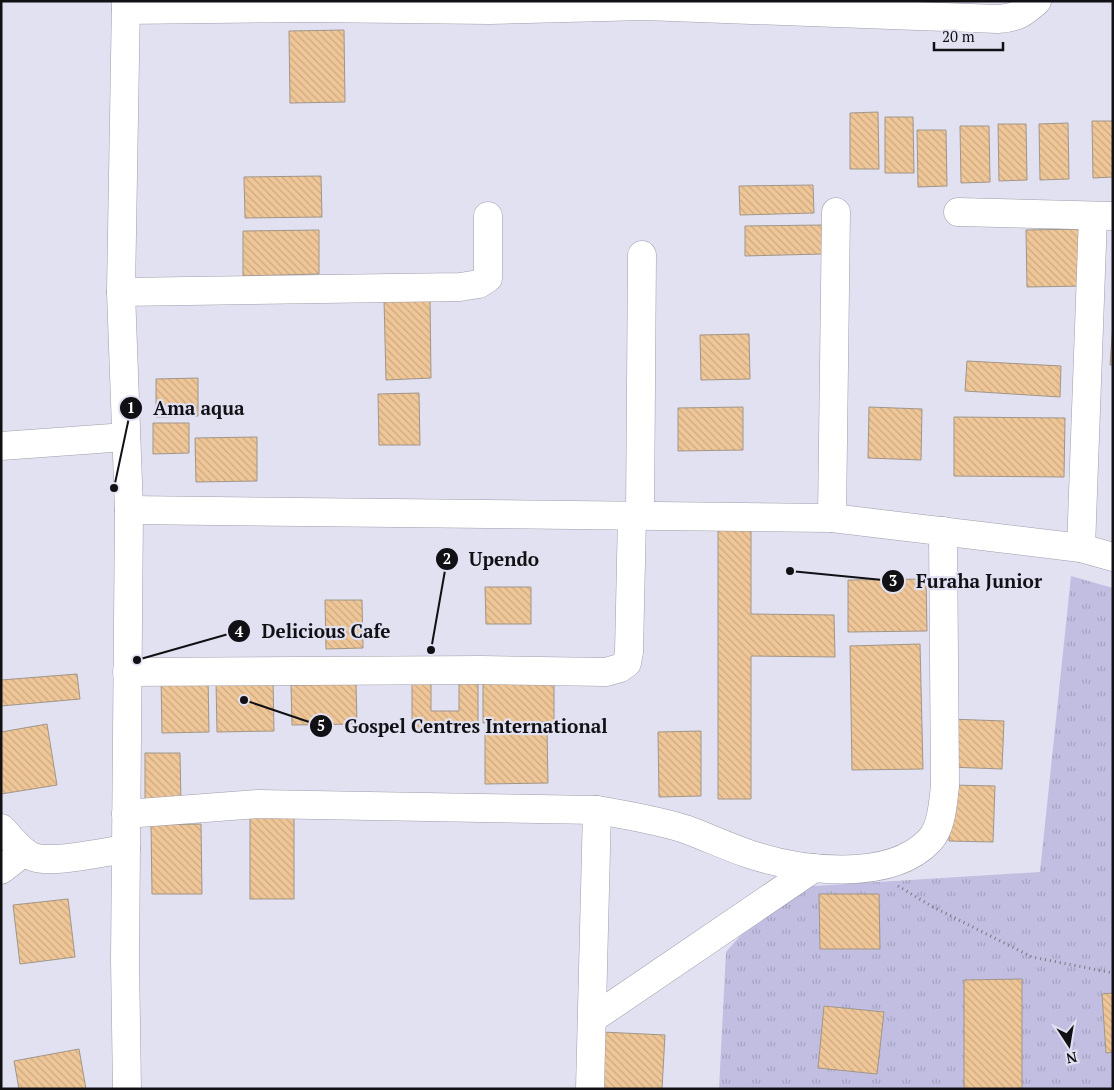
<svg xmlns="http://www.w3.org/2000/svg" width="1114" height="1090" font-family="'PT Serif',serif">
<style>
.grass{fill:url(#grass-tufts)}
.building{fill:url(#building-back-hatch);stroke:#a1968a}
.lines{fill:none;stroke-linecap:round;stroke-linejoin:round}
.street-casing{stroke:#9e9dac;stroke-width:29}
.secondary-casing{stroke:#9e9dac;stroke-width:29}
.path{stroke:#797882;stroke-width:3;stroke-dasharray:1 4;stroke-linecap:butt}
.street{stroke:#fff;stroke-width:28}
.secondary{stroke:#fff;stroke-width:28}
.leader{fill:none;stroke:#111015;stroke-width:2}
.callout-dot{fill:#111015;stroke:#e2e1f1;stroke-width:2}
.mark-label{font-size:15px;text-anchor:middle;font-weight:bold;fill:#fff}
.callout-label{font-size:19px;text-anchor:middle;font-weight:bold;fill:#111015;stroke:#e2e1f1;stroke-width:4.5;stroke-linejoin:round;paint-order:stroke}
</style>
<defs>
<pattern id="grass-tufts" width="24" height="20" patternUnits="userSpaceOnUse" patternTransform="scale(1.25)"><rect width="24" height="20" fill="#c2bee1"/><path d="M3 7l-1-3M5 7V3M7 7l1-3M15 17l-1-3M17 17v-4M19 17l1-3" fill="none" stroke="#a6a2c0"/></pattern>
<pattern id="building-back-hatch" width="6" height="6" patternUnits="userSpaceOnUse" patternTransform="scale(1.25)"><rect width="6" height="6" fill="#efc697"/><path d="M-1 5l2 2M0 0l6 6M5-1l2 2" fill="none" stroke="#cca981"/></pattern>
</defs>
<rect width="100%" height="100%" fill="#e2e1f1"/>
<polygon class="grass" points="1071,576 1113,588 1113,1089 719,1089 726,952 782,888 1040,872"/>
<g class="building">
<polygon points="344,30 345,102 290,103 289,31"/>
<polygon points="878,112 879,169 850,169 850,113"/>
<polygon points="885,117 913,117 914,173 885,173"/>
<polygon points="1092,121 1113,121 1113,177 1093,178"/>
<polygon points="1068,123 1069,179 1040,180 1039,124"/>
<polygon points="998,124 1026,124 1027,180 999,181"/>
<polygon points="960,126 989,126 990,182 961,183"/>
<polygon points="917,130 946,130 947,186 918,187"/>
<polygon points="321,176 322,217 245,218 244,177"/>
<polygon points="813,185 814,213 740,215 739,186"/>
<polygon points="822,225 822,254 745,256 745,226"/>
<polygon points="1084,229 1085,286 1027,287 1026,230"/>
<polygon points="319,230 319,274 243,276 243,231"/>
<polygon points="430,298 431,378 386,380 384,299"/>
<polygon points="1113,323 1113,365 1110,365"/>
<polygon points="749,334 750,379 701,380 700,335"/>
<polygon points="967,361 1061,366 1060,397 965,391"/>
<polygon points="198,378 198,416 156,417 156,379"/>
<polygon points="419,393 420,445 379,445 378,394"/>
<polygon points="743,407 743,450 678,451 678,408"/>
<polygon points="869,407 922,409 921,460 868,458"/>
<polygon points="954,417 1065,418 1064,477 954,476"/>
<polygon points="153,423 189,423 189,453 153,454"/>
<polygon points="257,437 257,481 196,482 195,438"/>
<polygon points="718,530 751,530 751,614 834,615 835,657 751,656 751,799 718,799"/>
<polygon points="926,579 927,631 848,632 848,580"/>
<polygon points="485,587 531,587 531,624 486,624"/>
<polygon points="325,600 362,600 363,648 326,649"/>
<polygon points="920,644 923,769 852,770 850,646"/>
<polygon points="77,674 80,699 1,706 1,680"/>
<polygon points="554,675 554,722 483,723 483,676"/>
<polygon points="208,676 209,732 162,733 161,677"/>
<polygon points="459,676 478,676 478,732 412,732 412,677 431,677 431,711 459,711"/>
<polygon points="273,680 274,731 217,732 216,681"/>
<polygon points="356,684 357,724 292,725 291,685"/>
<polygon points="950,719 1004,721 1002,769 949,767"/>
<polygon points="47,724 57,785 1,794 1,732"/>
<polygon points="485,730 547,730 548,783 485,784"/>
<polygon points="701,731 701,796 659,797 658,732"/>
<polygon points="145,753 180,753 181,802 145,803"/>
<polygon points="951,785 995,786 993,842 949,841"/>
<rect x="250" y="817" width="44" height="82"/>
<polygon points="201,824 202,894 152,894 151,825"/>
<polygon points="819,894 879,894 880,949 820,949"/>
<polygon points="68,899 75,957 20,964 13,905"/>
<polygon points="1022,979 1022,1089 964,1089 964,980"/>
<polygon points="1113,993 1113,1052 1106,1053 1102,994"/>
<polygon points="824,1006 884,1012 877,1074 818,1068"/>
<polygon points="602,1032 665,1035 662,1089 599,1089"/>
<polygon points="79,1049 86,1089 19,1089 14,1061"/>
</g>
<g class="lines">
<defs>
<g id="street">
<path d="M126,10L311,8L490,10L645,6L998,19C1016,18 1024,13 1037,1"/>
<polyline points="958,212 1113,216"/>
<polyline points="121,292 460,287 479,284 488,278 488,216"/>
<polyline points="1,446 126,437"/>
<polyline points="129,510 832,518 1081,548 1113,557"/>
<polyline points="640,516 642,255"/>
<polyline points="832,518 836,212"/>
<polyline points="1081,548 1093,216"/>
<polyline points="127,672 482,670 606,672 620,668 627,663 629,652 632,516"/>
<path d="M126,814L258,804L597,810C627,815 656,820 685,829C707,837 728,847 749,854C799,871 890,883 930,840C942,827 943,802 945,786L943,531"/>
<path d="M1,828C11,837 20,852 33,857C53,864 103,852 126,849"/>
<polyline points="1,870 24,852"/>
<polyline points="592,1019 814,868"/>
<polyline points="590,1089 597,810"/>
</g>
<polyline id="secondary" points="126,1 121,292 129,510 125,960 127,1089"/>
</defs>
<use href="#street" class="street-casing"/>
<use href="#secondary" class="secondary-casing"/>
<polyline class="path" points="898,886 933,907 1032,957 1113,973"/>
<use href="#street" class="street"/>
<use href="#secondary" class="secondary"/>
</g>
<path class="leader" d="M114 488L131 408M431 650L447 559M790 571L893 581M137 660L239 631M244 700L321 726"/>
<g class="callout-dot">
<circle cx="114" cy="488" r="5"/>
<circle cx="431" cy="650" r="5"/>
<circle cx="790" cy="571" r="5"/>
<circle cx="137" cy="660" r="5"/>
<circle cx="244" cy="700" r="5"/>
<circle cx="131" cy="408" r="12"/>
<circle cx="447" cy="559" r="12"/>
<circle cx="893" cy="581" r="12"/>
<circle cx="239" cy="631" r="12"/>
<circle cx="321" cy="726" r="12"/>
</g>
<g class="mark-label">
<text x="131" y="413">1</text>
<text x="447" y="564">2</text>
<text x="893" y="586">3</text>
<text x="239" y="637">4</text>
<text x="321" y="731">5</text>
</g>
<g class="callout-label">
<text x="199" y="415">Ama aqua</text>
<text x="504" y="566">Upendo</text>
<text x="979" y="588">Furaha Junior</text>
<text x="326" y="638">Delicious Cafe</text>
<text x="476" y="733">Gospel Centres International</text>
</g>
<rect width="1114" height="1090" fill="none" stroke="#111015" stroke-width="5"/>
<g transform="translate(1069 1045) rotate(168)" stroke="#e2e1f1" stroke-width="4" paint-order="stroke">
<path d="M0-4L9 19L0 12L-9 19Z" fill="#111015"/>
<text y="-8" font-size="14" font-weight="bold" text-anchor="middle" fill="#111015">N</text>
</g>
<path d="M934 42v8h69v-8" fill="none" stroke="#111015" stroke-width="2.5"/>
<text x="942" y="42" font-size="15" fill="#111015" stroke="#e2e1f1" stroke-width="4" paint-order="stroke">20 m</text>
</svg>
